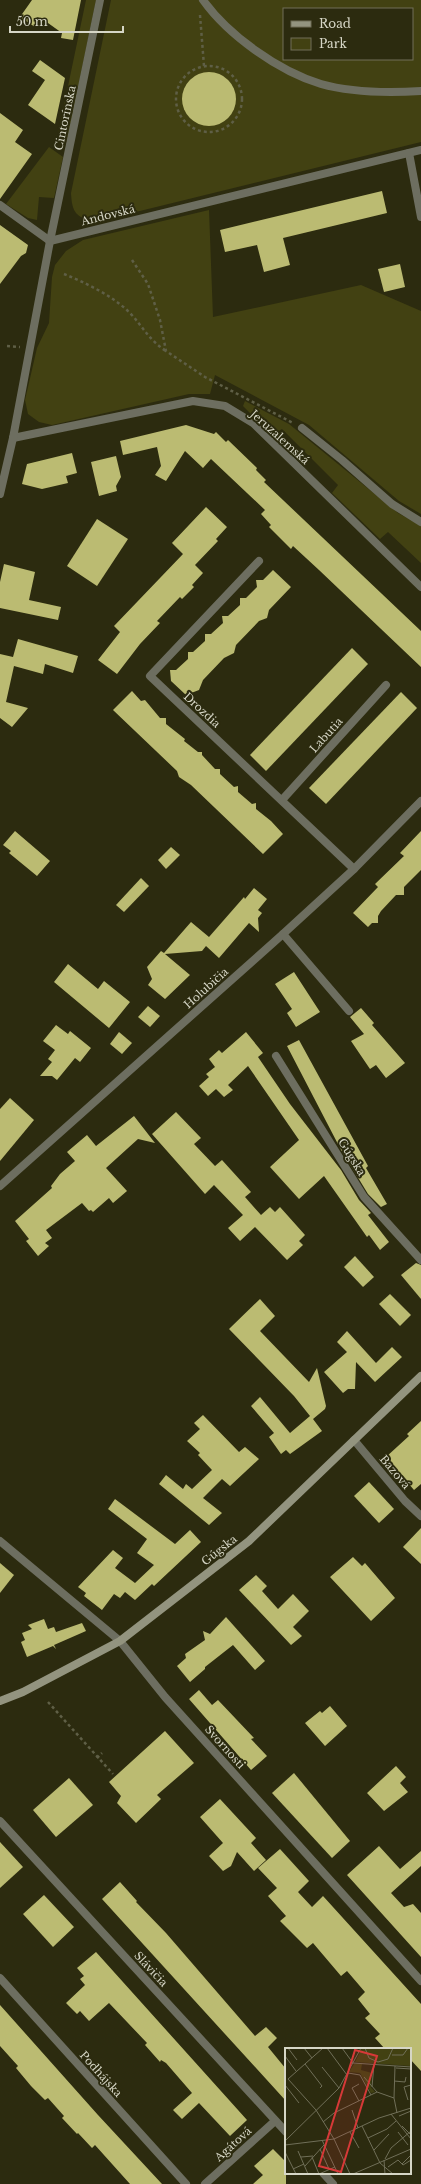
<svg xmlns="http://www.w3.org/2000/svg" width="421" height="2184" font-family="'Libre Baskerville',serif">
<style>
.green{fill:#424112;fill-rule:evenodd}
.building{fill:#bbbb72}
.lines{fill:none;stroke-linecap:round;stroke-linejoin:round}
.path{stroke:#5f5f46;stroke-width:2.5;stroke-dasharray:3 3;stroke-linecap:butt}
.lane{stroke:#6d6e60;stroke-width:8}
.street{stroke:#6d6e60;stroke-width:8}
.secondary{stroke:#93947f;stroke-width:8}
.labels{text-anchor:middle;stroke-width:4;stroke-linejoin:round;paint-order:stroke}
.street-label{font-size:11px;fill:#d6d6c6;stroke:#2c2b0f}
.inset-road{fill:none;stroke:#706f58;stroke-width:1}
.view{fill:#d63938;fill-opacity:0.15;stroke:#d63938;stroke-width:2}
.inset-edge{fill:none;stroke:#d6d6c6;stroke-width:2}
</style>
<rect width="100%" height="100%" fill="#2c2b0f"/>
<g class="green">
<polygon points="86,0 96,0 67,141 58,134"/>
<path d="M111,0H421V142L95,222C76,217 72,213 71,193ZM284,9H412V59H284Z"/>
<polygon points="49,147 63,157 54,198 39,197 37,220 28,218 6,204"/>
<polygon points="209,210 213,317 361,285 421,311 421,514 399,501 309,425 215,375 210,394 189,394 52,425 39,422 28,414 25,400 37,348 49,323 52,277 55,265 66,251 83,240"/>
<polygon points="245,401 289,424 398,513 421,526 421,563 388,532 380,539 332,493 338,485 282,429 272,435 243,406"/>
</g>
<g class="building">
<polygon points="32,0 81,0 73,40 61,38 62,33 41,18 35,27 20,17"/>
<polygon points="40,60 65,78 55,124 28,105 45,80 32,71"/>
<circle cx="209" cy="99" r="27"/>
<polygon points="0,113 23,130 15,142 32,154 0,199"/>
<polygon points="382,191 387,213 283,238 290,265 264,272 257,245 225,252 220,230"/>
<polygon points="0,225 28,245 26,253 21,256 0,284"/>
<polygon points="400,264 405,287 384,292 378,269"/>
<polygon points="186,425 214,434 216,432 226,442 228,440 257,468 256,470 266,480 264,482 421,631 421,667 319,570 293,546 291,549 269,527 271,525 261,514 265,510 211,459 203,468 185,451 166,481 155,475 161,466 157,447 123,455 120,441"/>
<polygon points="72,453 77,473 66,476 68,483 42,489 22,484 27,464"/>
<polygon points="116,456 121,477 116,486 117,491 99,496 91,462"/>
<polygon points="206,507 227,527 216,539 218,541 195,565 203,573 192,585 194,587 182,599 180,597 157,621 160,623 140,644 117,674 98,660 120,632 114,626 183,554 172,543"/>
<polygon points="97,519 128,539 97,586 67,566"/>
<polygon points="4,564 35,572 29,600 61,607 58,620 0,608 0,582"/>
<polygon points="273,570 291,587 269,610 267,618 259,621 236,645 234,653 224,658 203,680 199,690 186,695 171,681 170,670 176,670 188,659 188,652 193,652 205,641 205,634 211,634 223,623 222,616 228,616 240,605 240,598 246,598 257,587 256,580 263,580"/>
<polygon points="18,639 78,656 73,673 45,664 43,674 14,666 6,702 28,708 12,727 0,718 0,654 13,657"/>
<polygon points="352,648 368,664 266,771 250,755"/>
<polygon points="132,691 141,701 145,700 160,718 166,718 166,724 185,739 184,741 198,752 202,752 202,755 215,769 220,769 220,774 234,787 238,786 238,792 252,804 256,803 256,809 271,821 283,834 263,854 191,785 179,777 177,771 113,710"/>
<polygon points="401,692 417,708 326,804 309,788"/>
<polygon points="15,831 50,861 37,876 9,853 11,851 3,845"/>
<polygon points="421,831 421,870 404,887 404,895 396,895 381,911 378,916 378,923 372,923 368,927 353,913 378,887 375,884 404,856 400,853"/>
<polygon points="171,847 180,855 166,869 158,860"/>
<polygon points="141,878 149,886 124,912 116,905"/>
<polygon points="254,888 267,899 258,910 262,913 258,918 259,932 249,923 219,958 206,946 202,951 165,954 190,975 165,999 148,985 152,979 147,967 161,951 164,953 191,922 209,937 244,897 245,899"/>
<polygon points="68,964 98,989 104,981 130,1002 109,1028 54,982"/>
<polygon points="294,972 320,1012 296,1027 287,1013 292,1009 275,984"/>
<polygon points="148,1006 160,1016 150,1027 138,1017"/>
<polygon points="361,1008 374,1023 372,1025 405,1063 386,1078 376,1065 370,1069 351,1041 364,1034 350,1017"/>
<polygon points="56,1025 68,1034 70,1031 91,1048 80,1062 75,1058 57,1080 52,1076 40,1076 52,1062 48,1059 55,1050 43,1041"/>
<polygon points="119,1032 132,1043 122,1054 110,1044"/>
<polygon points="246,1032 263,1053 258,1057 290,1104 341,1170 359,1200 371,1213 368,1215 389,1242 380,1250 369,1235 367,1237 324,1176 299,1199 270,1167 299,1140 248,1066 228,1085 233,1090 224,1097 216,1089 208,1096 199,1086 209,1077 206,1074 215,1067 209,1059 219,1050 222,1053"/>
<polygon points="299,1040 368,1166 366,1168 387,1204 381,1207 368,1194 340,1148 287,1046"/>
<polygon points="10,1098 34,1120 0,1161 0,1109"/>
<polygon points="176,1112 201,1138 194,1144 215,1166 222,1160 251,1192 245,1197 261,1215 270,1207 275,1212 280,1207 305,1235 299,1241 303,1245 287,1260 255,1227 240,1241 228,1228 243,1215 214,1185 205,1194 152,1134"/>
<polygon points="134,1116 155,1143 138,1139 106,1168 127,1191 113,1203 109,1198 93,1212 91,1210 89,1211 82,1203 46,1230 52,1238 45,1243 49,1246 38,1256 26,1241 29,1239 15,1221 52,1188 51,1186 60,1174 75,1161 67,1152 87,1135 96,1146"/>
<polygon points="355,1256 374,1277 363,1287 344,1267"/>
<polygon points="416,1263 421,1265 421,1299 401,1275"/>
<polygon points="390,1294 411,1315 400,1326 379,1304"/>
<polygon points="260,1299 275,1316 260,1331 309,1382 317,1368 326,1406 325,1409 313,1419 322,1431 290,1454 286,1450 281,1454 269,1437 274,1433 251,1406 260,1397 290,1433 310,1416 294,1396 229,1329"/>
<polygon points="347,1331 376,1363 392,1347 402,1357 375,1382 356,1362 355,1389 348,1389 343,1393 324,1372 347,1352 337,1342"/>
<polygon points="203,1415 239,1452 245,1447 259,1459 230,1486 222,1479 203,1498 222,1513 209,1525 159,1484 166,1475 183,1489 186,1484 192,1489 212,1470 198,1455 200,1453 187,1441 200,1429 194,1423"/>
<polygon points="421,1421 421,1484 414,1490 386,1457 409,1436 407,1434"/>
<polygon points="369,1482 394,1509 379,1523 354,1496"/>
<polygon points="115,1499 175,1544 190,1530 201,1542 154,1586 152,1584 135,1600 125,1592 120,1598 114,1594 102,1610 84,1596 86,1593 78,1587 113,1550 123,1558 115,1568 135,1583 154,1565 137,1553 147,1539 108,1509"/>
<polygon points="421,1528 421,1564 403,1547"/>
<polygon points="353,1557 362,1566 365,1563 395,1598 371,1621 330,1577"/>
<polygon points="0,1563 14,1575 0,1593"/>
<polygon points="256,1575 267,1586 262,1591 278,1609 293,1594 309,1611 293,1627 302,1636 291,1645 239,1590"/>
<polygon points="226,1617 265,1661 255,1670 233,1645 205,1667 205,1669 190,1682 177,1666 186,1658 185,1654 205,1640 203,1631 210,1634"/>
<polygon points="44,1619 48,1629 54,1627 56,1632 82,1623 86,1631 54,1645 56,1649 53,1646 27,1657 21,1642 25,1640 22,1633 32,1629 28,1625"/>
<polygon points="199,1690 212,1705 218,1700 254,1738 251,1739 267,1756 251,1770 189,1699"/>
<polygon points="330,1706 347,1726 325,1746 305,1723 320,1711 322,1713"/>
<polygon points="165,1731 194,1763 157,1795 161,1799 136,1823 117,1803 121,1796 109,1782"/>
<polygon points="396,1766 406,1777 400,1783 408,1792 384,1811 367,1793"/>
<polygon points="294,1773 350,1841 332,1858 272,1793"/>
<polygon points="69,1778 93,1805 56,1837 33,1810"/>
<polygon points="220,1799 256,1838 251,1843 266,1860 254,1871 237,1852 231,1866 223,1871 209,1856 223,1843 200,1817"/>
<polygon points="0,1842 23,1867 0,1888"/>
<polygon points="379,1846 400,1869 421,1851 421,1866 391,1893 404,1907 413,1904 421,1913 421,1957 347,1875"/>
<polygon points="280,1849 309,1881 298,1892 312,1907 323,1896 421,2004 421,2071 410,2059 410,2049 385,2049 375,2038 380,2034 365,2018 370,2014 358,1999 365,1992 347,1971 341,1976 313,1943 307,1948 280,1921 286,1916 268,1896 277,1888 258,1868"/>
<polygon points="120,1882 137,1901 136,1902 166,1933 255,2036 266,2027 277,2038 268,2047 286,2069 286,2101 102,1899"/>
<polygon points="44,1895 74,1927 53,1947 23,1914"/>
<polygon points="96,1952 247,2120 230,2136 199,2103 182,2119 173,2110 192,2093 166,2063 161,2060 160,2062 145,2045 147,2043 109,2003 89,2021 80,2011 77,2014 66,2003 85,1985 80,1979 84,1976 77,1968"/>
<polygon points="0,2005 98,2115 162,2184 130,2184 95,2145 92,2148 78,2133 77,2134 62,2118 64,2116 48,2098 45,2100 31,2086 16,2068 18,2066 0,2046"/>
<polygon points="273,2149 286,2162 286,2184 253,2184 263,2175 254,2166"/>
</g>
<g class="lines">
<g class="path">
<polyline points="200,15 204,66"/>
<circle cx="209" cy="99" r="33"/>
<polyline points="132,260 148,284 160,320 166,351 205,377 293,423"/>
<path d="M64,274C86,283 113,296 130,313C143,327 149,340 166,351"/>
<polyline points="7,346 20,347"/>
<polyline points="48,1702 113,1774"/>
<polyline points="97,1758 102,1753"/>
</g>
<g class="lane">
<path d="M203,0C228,35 278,71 321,84C353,93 388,93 421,91"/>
<polyline points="283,934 349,1011"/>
</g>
<g class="street">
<polyline points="409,153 421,217"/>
<polyline points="0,205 50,241"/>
<polyline points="50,241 421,150"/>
<polyline points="302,428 342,460 392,504 421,522"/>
<polyline points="13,438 193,401 225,406 253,423 421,587"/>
<polyline points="0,494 13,438 50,241 100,0"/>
<polyline points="259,561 150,676 354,869"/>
<polyline points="282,800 386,685"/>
<polyline points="276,1056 364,1197 421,1260"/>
<polyline points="0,1186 283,934 354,869 421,801"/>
<polyline points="354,1440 405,1501 421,1516"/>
<polyline points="0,1541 120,1641 165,1697 421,1981"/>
<polyline points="0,1821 286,2132"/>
<polyline points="0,1978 186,2184"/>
<polyline points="323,2173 333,2184"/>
<polyline points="205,2184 275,2121"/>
</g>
<polyline class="secondary" points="0,1701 23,1692 120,1641 249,1541 421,1376"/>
</g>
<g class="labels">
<g class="street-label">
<text transform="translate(65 118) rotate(-78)" y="4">Cintorínska</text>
<text transform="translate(108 215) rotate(-14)" y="4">Andovská</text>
<text transform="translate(280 437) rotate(42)" y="4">Jeruzalemská</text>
<text transform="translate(202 710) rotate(43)" y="4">Drozdia</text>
<text transform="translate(326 735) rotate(-48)" y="4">Labutia</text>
<text transform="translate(206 988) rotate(-42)" y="4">Holubičia</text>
<text transform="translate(352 1157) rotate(58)" y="4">Gúgska</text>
<text transform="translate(395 1472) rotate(50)" y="4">Bazová</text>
<text transform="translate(219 1550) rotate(-38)" y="4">Gúgska</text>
<text transform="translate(225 1747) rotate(48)" y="4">Svornosti</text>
<text transform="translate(151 1969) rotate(47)" y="4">Slávičia</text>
<text transform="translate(101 2074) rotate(48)" y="4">Podhájska</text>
<text transform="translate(233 2144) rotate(-42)" y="4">Agátová</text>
</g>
</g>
<g transform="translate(285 2048)">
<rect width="126" height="126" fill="#2c2b0f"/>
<path d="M77,0H126V18L70,14ZM69,16H77L76,22L87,25L86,39L83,36L90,44L86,45L75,25L64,24Z" fill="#424112"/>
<path class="inset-road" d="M3,0L12,12M19,0L27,10M38,0L3,31L31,62L49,91L65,126M42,0L62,27M57,0L68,15M80,0L84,10L93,14L103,11L108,0M107,7H118L123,0M0,8L11,23M68,15L126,19M20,16L37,38L35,40M110,18L109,50L112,65M37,19L54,40M111,20L126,21M63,25L75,27L86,47M79,29L92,44L109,50M109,33L120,34L121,29M74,36L67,40L74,53M0,37L14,55M87,39L89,16M123,52L119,39L126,37M67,62L73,80M106,66L126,91M114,68L126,63M38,74L49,65L92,44M77,78L95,115L108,126M117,78L126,87M65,84L74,100M113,84L123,97M83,90L102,81L111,73M37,92L53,126M0,93L54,40L76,0M0,97L49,91L94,70L126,60M35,101L44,121M89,102L104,86M13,103L23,126M0,104L11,126M16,109L28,108M27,109L34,126M100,111L106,100L126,83M99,112L100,126M117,116L126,107M20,118L39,97M103,119L113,112L118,117L126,112M8,121L19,116M34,126L50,119M68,126L126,101"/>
<path class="view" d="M70,2L92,8L56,124L34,118Z"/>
<rect width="126" height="126" class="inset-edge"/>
</g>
<rect x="283" y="8" width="130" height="52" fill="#2c2b0f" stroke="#706f58"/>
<rect x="291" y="21" width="20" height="6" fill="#93947f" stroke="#706f58"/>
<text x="319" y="28" font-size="12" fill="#d6d6c6">Road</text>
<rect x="291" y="38" width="20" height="12" fill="#424112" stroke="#706f58"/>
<text x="319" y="48" font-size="12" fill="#d6d6c6">Park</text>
<path d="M10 26v6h113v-6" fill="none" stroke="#d6d6c6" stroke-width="2"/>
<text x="16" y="26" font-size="12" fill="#d6d6c6" stroke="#2c2b0f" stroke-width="3" paint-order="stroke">50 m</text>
</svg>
